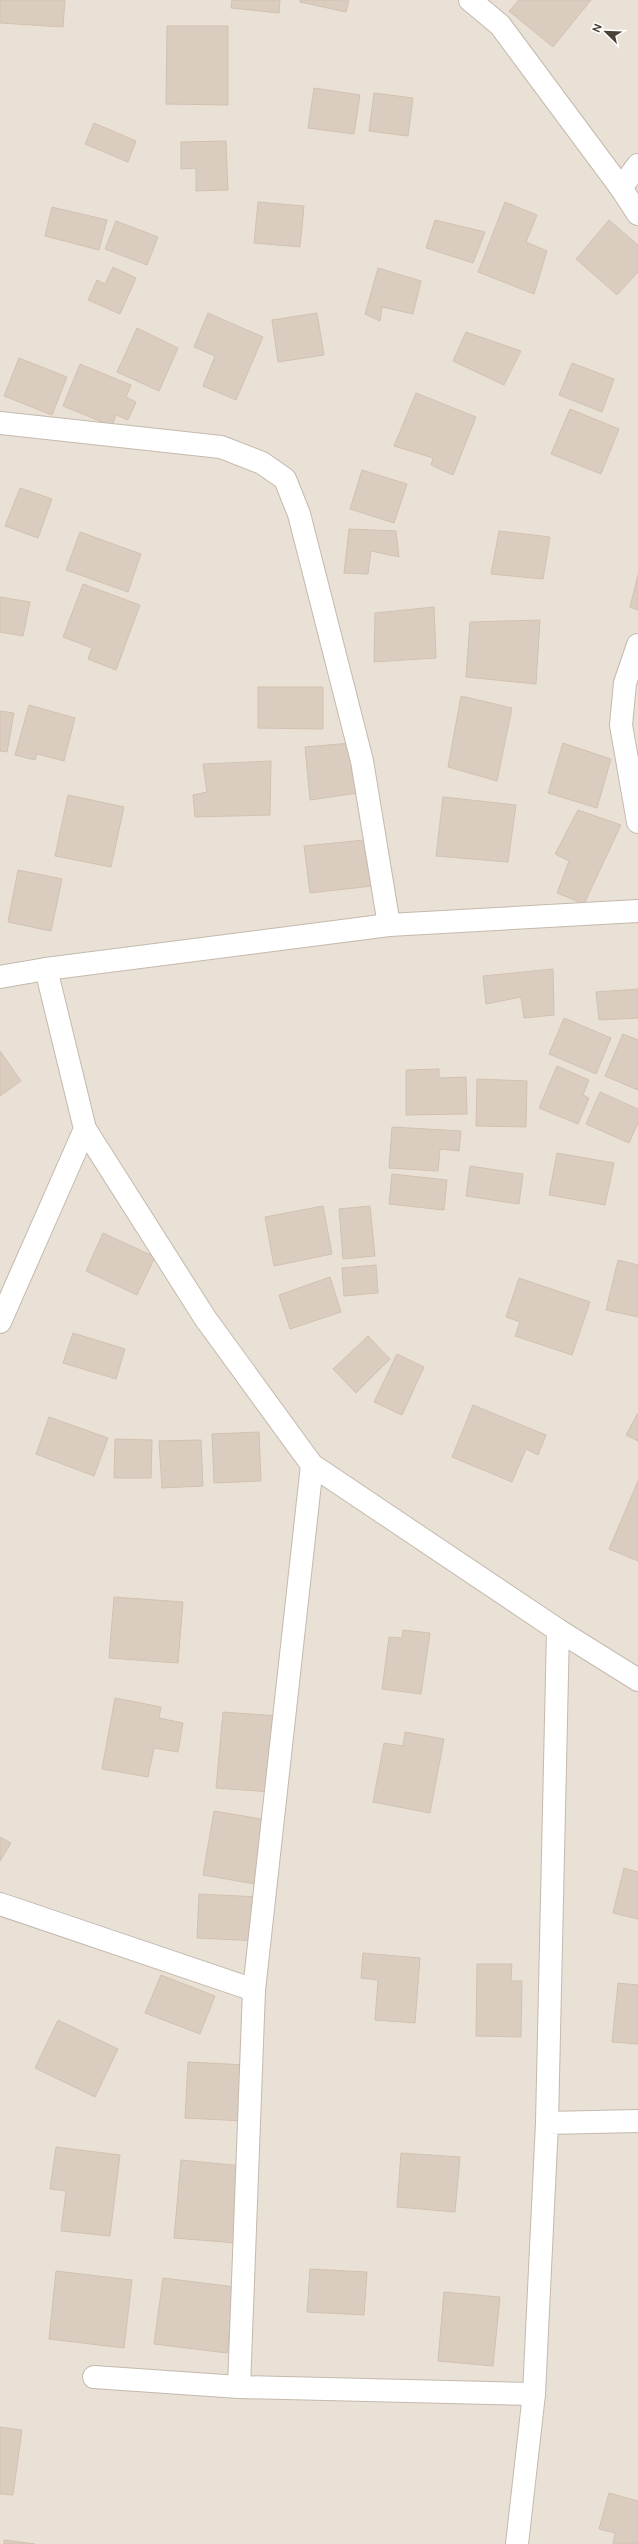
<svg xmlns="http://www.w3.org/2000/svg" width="638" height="2544" font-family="'DM Sans',sans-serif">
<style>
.residential{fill:#e9e1d6}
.building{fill:#dacdc0;stroke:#d3c1b0}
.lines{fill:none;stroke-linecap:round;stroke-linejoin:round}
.minor-casing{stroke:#c4b9ad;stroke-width:24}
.minor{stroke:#fff;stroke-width:22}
</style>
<rect width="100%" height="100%" fill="#f5f0e8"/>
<rect class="residential" x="0" y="0" width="638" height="2544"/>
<g class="building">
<polygon points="0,0 65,0 63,27 0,23"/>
<polygon points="232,0 280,0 279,13 231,8"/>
<polygon points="300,0 349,0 346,12 300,2"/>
<polygon points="519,0 591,0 553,47 509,11"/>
<polygon points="167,26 228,26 228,105 166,104"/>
<polygon points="314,88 360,95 354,134 308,128"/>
<polygon points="374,93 413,98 408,136 369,131"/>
<polygon points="94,123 136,141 128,162 85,144"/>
<polygon points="226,141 228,190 196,191 196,168 181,169 181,142"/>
<polygon points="258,202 304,206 300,247 254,243"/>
<polygon points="505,202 537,215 526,242 547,251 534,294 478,272"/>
<polygon points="52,207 107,220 99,250 45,236"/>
<polygon points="435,220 485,232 473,263 426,248"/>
<polygon points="609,220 638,245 638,272 617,295 576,259"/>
<polygon points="116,221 158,237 147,265 105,249"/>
<polygon points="113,267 136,278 120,314 88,300 97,280 105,284"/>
<polygon points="378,268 421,281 413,314 382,307 380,321 365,314"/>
<polygon points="208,313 263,337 236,400 203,386 215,356 194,347"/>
<polygon points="317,313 324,355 278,362 272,320"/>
<polygon points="137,328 178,348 159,391 117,372"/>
<polygon points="466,332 521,351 504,385 453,361"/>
<polygon points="19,358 67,377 52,415 4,396"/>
<polygon points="572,363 614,379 602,412 559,395"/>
<polygon points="80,364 131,385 126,397 136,402 128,420 116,415 112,426 63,406"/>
<polygon points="416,393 476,417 453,475 431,465 433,458 394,446"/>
<polygon points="570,409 619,429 601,474 551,454"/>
<polygon points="362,470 407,484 394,523 350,509"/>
<polygon points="20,488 52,499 38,538 5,526"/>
<polygon points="349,529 396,531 399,557 371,551 368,574 344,573"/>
<polygon points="499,531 550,537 543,579 491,574"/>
<polygon points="80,532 141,554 128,592 66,570"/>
<polygon points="638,575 638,610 630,607"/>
<polygon points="83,584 140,605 116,670 88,659 92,648 63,637"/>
<polygon points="0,597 30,602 23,636 0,632"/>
<polygon points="434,607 436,658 374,662 375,613"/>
<polygon points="540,620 536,684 466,677 470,622"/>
<polygon points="258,687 323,687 323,729 258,728"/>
<polygon points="461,696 512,708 497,781 448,767"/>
<polygon points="29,705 75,718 64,761 37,754 35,760 15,755"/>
<polygon points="0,711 14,713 7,752 0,751"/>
<polygon points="351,743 358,793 310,800 305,747"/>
<polygon points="563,743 611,759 597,808 548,793"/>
<polygon points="271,761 270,815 195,817 193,795 207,792 203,764"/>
<polygon points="68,795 124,807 111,867 55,856"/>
<polygon points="443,797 516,805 508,862 436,856"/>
<polygon points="578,810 621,825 584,904 557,893 569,861 555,854"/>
<polygon points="374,839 381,885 310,893 304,846"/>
<polygon points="18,870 62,879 51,931 8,922"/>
<polygon points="553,969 554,1015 524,1018 521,997 486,1004 483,976"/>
<polygon points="638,989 638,1018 599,1020 596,992"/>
<polygon points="564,1018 611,1038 596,1074 549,1054"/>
<polygon points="623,1034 638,1040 638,1090 605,1076"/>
<polygon points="0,1051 21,1081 0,1096"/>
<polygon points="557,1066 589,1080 583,1095 589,1098 578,1124 539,1108"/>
<polygon points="439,1069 439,1078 466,1077 467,1114 406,1115 406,1070"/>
<polygon points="477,1079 527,1081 526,1127 476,1126"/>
<polygon points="600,1092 638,1109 638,1123 629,1143 586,1124"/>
<polygon points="392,1127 461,1131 459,1151 440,1149 438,1171 389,1168"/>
<polygon points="557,1153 614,1163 605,1205 549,1195"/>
<polygon points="470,1166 523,1174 519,1204 466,1196"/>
<polygon points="392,1174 447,1180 444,1210 389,1204"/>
<polygon points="323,1206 332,1254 274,1266 265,1217"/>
<polygon points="370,1206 375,1256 343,1259 339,1209"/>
<polygon points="103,1233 155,1257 137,1295 86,1271"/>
<polygon points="618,1260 638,1265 638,1317 606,1310"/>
<polygon points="376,1265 378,1293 344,1296 342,1268"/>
<polygon points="330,1277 341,1312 290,1329 279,1295"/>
<polygon points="519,1278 590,1302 572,1355 515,1336 520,1322 506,1317"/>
<polygon points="73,1333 125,1349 116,1379 63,1363"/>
<polygon points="368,1336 390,1359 356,1393 333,1369"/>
<polygon points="397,1354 424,1367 402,1415 374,1402"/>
<polygon points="473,1405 546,1435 538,1455 526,1449 512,1482 452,1457"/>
<polygon points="638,1413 638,1441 626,1435"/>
<polygon points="49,1417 108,1438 94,1476 36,1454"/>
<polygon points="259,1432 261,1481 214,1483 212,1434"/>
<polygon points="115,1439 152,1440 151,1478 114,1478"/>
<polygon points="201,1440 203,1486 162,1488 159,1441"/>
<polygon points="638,1481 638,1561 609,1549"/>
<polygon points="114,1597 183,1602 178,1663 109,1658"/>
<polygon points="403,1630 430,1633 421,1694 382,1689 389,1637 402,1638"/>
<polygon points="115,1698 161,1707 159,1718 183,1723 178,1752 154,1748 148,1777 102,1769"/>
<polygon points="223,1712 278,1716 271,1792 216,1788"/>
<polygon points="405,1732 444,1739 430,1813 373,1802 384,1743 403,1746"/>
<polygon points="214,1811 273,1821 261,1885 203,1875"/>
<polygon points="0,1837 11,1843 0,1861"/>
<polygon points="624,1868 638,1872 638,1919 613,1913"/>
<polygon points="199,1894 260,1897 258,1941 197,1938"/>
<polygon points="363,1953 420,1958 415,2023 375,2020 378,1980 361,1978"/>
<polygon points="477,1964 512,1964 511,1981 522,1981 521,2037 476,2036"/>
<polygon points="161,1975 215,1996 200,2034 145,2013"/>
<polygon points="618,1983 638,1985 638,2044 612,2042"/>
<polygon points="58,2020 118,2049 95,2097 35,2068"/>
<polygon points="188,2062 247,2065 244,2121 185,2118"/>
<polygon points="56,2147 120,2155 110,2236 61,2231 66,2191 50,2189"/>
<polygon points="401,2153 460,2157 455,2212 397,2207"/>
<polygon points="181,2160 243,2166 236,2243 174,2238"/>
<polygon points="310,2269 367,2272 364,2315 307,2312"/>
<polygon points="56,2271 132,2280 124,2348 49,2339"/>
<polygon points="163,2278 235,2287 227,2353 154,2344"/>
<polygon points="444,2292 500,2297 493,2366 438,2361"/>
<polygon points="0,2427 22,2430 13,2495 0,2494"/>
<polygon points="609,2493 638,2501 638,2544 613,2544 615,2533 599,2529"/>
<polygon points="4,2540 35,2544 4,2544"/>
</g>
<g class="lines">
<defs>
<g id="minor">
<polyline points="470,0 500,25 621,188 638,214"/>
<polyline points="621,188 638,165"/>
<polyline points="0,423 221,447 262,463 285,479 299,514 362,761 389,925"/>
<polyline points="638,645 625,683 621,725 638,822"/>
<polyline points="46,969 85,1129 205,1318 312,1465 558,1630 638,1680"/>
<polyline points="0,977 46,969 389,925 638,911"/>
<polyline points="0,1322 85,1129"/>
<polyline points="0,1904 254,1990"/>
<polyline points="547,2123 558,1630"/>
<polyline points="94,2377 239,2387 534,2394"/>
<polyline points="239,2387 254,1990 312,1465"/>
<polyline points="517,2544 534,2394 547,2123 638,2121"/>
</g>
</defs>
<use href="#minor" class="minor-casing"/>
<use href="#minor" class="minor"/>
</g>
<g transform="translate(606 32) rotate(293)" stroke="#ffffff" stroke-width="3" paint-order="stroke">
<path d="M0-3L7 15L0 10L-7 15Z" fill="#494036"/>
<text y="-6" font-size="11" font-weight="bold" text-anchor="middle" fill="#494036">N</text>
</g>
</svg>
